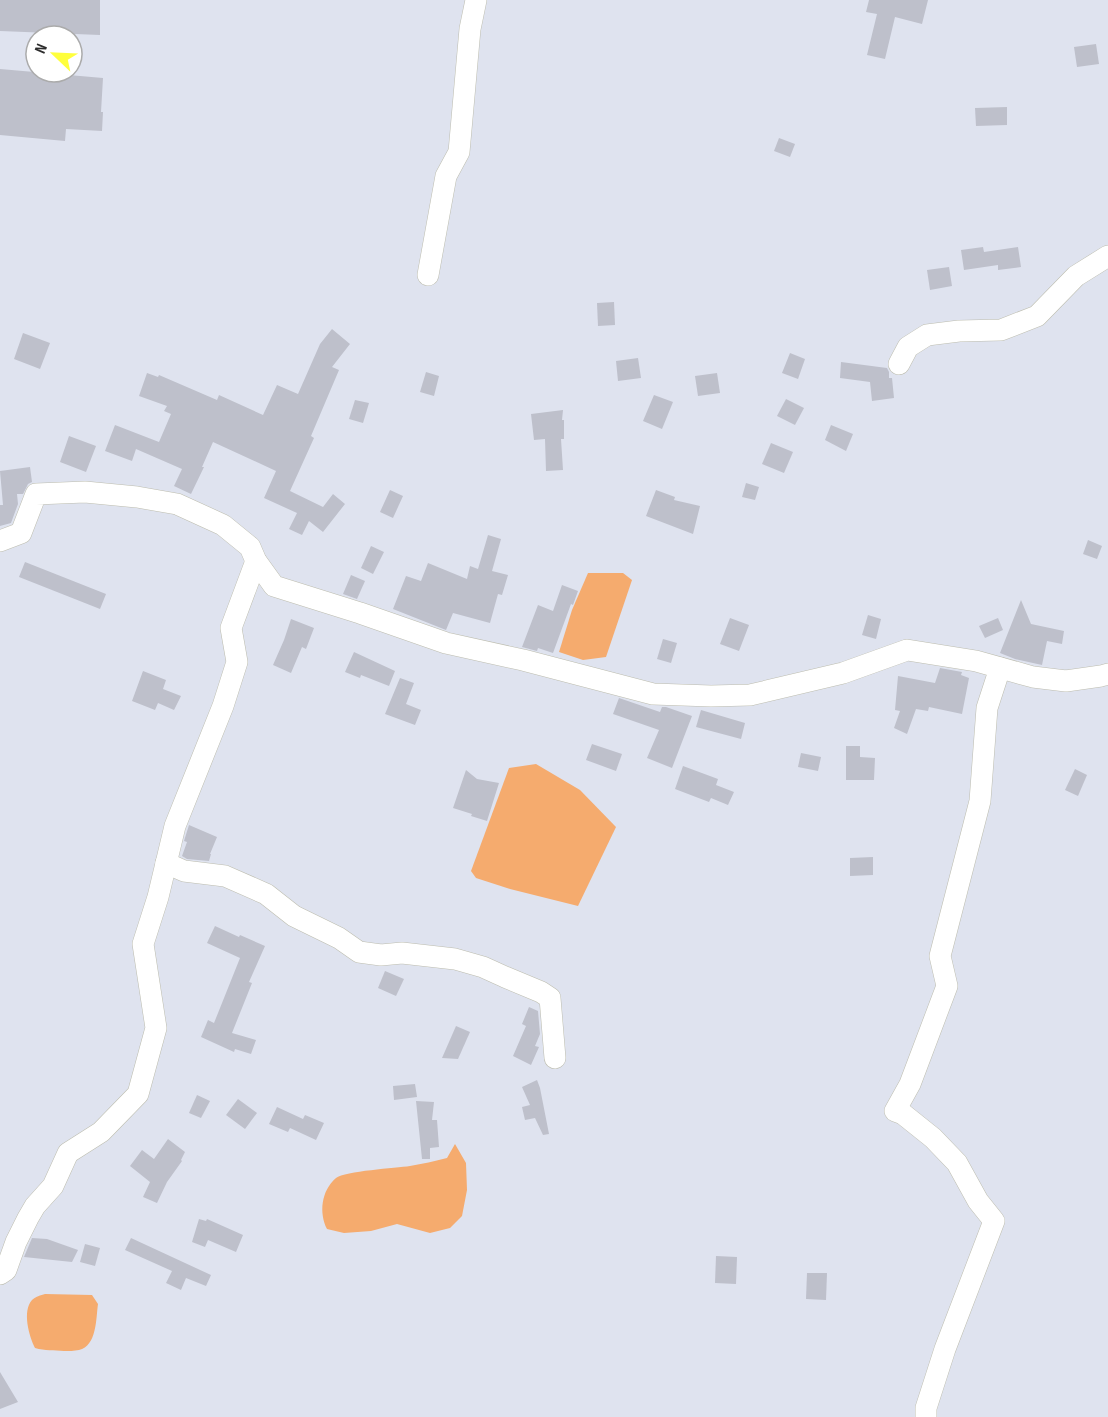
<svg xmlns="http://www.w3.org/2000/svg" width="1108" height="1417" font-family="'Sofia Sans Condensed',sans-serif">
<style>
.water{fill:#f5ab6e}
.building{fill:#bec0cb}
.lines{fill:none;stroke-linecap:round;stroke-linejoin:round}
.minor-casing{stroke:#bdbdaf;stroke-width:22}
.minor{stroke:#fff;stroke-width:21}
</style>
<rect width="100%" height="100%" fill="#dfe3ef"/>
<g class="water">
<polygon points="588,573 623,573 632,580 606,657 583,660 559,652 572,610"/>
<polygon points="536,764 580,790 616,827 578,906 510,889 476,878 471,871 509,768"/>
<path d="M455,1144L466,1163L467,1190L462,1216L450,1228L430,1233L397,1224L371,1231L344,1233L327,1229C319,1213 321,1191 336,1178C345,1171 396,1168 410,1166C422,1164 435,1161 447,1158Z"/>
<path d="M45,1294L92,1295L98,1304C96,1318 97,1346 79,1350C74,1351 69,1351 64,1351C54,1350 45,1351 35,1348C29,1336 22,1311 32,1300C35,1297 41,1295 45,1294Z"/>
</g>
<g class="building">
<polygon points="0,0 100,0 100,35 0,31"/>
<polygon points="869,0 928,0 922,24 895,17 885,59 867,55 877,14 866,12"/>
<polygon points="1096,44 1099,64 1077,67 1074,47"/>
<polygon points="0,69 103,78 101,112 103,112 102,131 66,129 65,141 0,135"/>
<polygon points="1007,107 1007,125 976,126 975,108"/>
<polygon points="779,138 795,144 790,157 774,151"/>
<polygon points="983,247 984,252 1018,247 1021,267 998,270 998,265 964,270 961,250"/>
<polygon points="949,267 952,286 930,290 927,270"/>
<polygon points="614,302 615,325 598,326 597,303"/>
<polygon points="332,329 350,344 332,367 339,370 311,436 314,438 290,491 323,507 333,494 345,504 323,532 309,521 302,535 289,529 297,513 264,498 276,471 213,442 202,467 204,467 191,494 174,486 182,469 136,449 132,461 105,451 115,425 159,442 171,414 164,411 167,406 139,396 147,373 158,377 159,375 217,400 219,395 263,415 277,385 298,394 320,344"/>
<polygon points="23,333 50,343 40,369 14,359"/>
<polygon points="790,353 805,359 798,379 782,373"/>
<polygon points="638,358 641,378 618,381 616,361"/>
<polygon points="841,362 887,368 889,372 889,378 892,378 894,398 872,401 870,382 840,378"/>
<polygon points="426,372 439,376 434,396 420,392"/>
<polygon points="717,373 720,393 698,396 695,376"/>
<polygon points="654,395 673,402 662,429 643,421"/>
<polygon points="786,399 804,408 795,425 777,416"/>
<polygon points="355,400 369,403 363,423 349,419"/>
<polygon points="563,410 562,420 564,420 564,439 561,439 563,470 546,471 545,439 534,440 531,414"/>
<polygon points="831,425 853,434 846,451 825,440"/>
<polygon points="69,436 96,446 86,472 60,462"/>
<polygon points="771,443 793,452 784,473 762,464"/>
<polygon points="30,467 32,482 28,484 23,494 17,494 18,504 11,523 0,526 0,505 3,505 0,471"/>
<polygon points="746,483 759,487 755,500 742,497"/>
<polygon points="390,490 403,496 393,518 380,512"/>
<polygon points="656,490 675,497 674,500 700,506 693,534 646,516"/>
<polygon points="488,535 501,539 492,571 508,575 502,595 498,594 490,623 453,613 446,630 393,609 406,576 421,581 428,563 467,579 470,566 478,569"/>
<polygon points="1088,540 1102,546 1097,559 1083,554"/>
<polygon points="371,546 384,552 373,574 361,568"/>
<polygon points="25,562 106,594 100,609 19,577"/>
<polygon points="351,575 365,581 357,599 343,594"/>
<polygon points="562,585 578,591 573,605 571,604 553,653 538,648 537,651 522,647 538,605 553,611"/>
<polygon points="1021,600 1031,624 1064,631 1062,644 1047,641 1042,665 1015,659 1000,653"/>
<polygon points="868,615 881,619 876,639 862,635"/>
<polygon points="730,618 749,625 739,651 720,644"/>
<polygon points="998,618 1003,630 985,638 979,626"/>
<polygon points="291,619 314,628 306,649 302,647 291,673 273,665 284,640"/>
<polygon points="663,639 677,643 671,663 657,659"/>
<polygon points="354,652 395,671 389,686 361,675 360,678 345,672"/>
<polygon points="940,668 962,672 961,675 969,678 962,714 929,707 928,711 916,709 907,734 894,728 900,711 895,710 898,676 935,683"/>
<polygon points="143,671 166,680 163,689 181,696 174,710 158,703 155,710 132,701"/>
<polygon points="400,678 414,683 406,704 421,710 415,725 385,714"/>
<polygon points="619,698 660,712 662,707 666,707 692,716 672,768 647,758 659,730 613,714"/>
<polygon points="701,710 745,723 741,739 696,727"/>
<polygon points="592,744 622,754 616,771 586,760"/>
<polygon points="846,746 860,746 860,757 875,758 874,780 846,780"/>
<polygon points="801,753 821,757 818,771 798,767"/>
<polygon points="683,766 718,779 716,785 734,792 728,805 711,798 709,802 675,789"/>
<polygon points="1075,769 1087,775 1078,796 1065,790"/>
<polygon points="466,770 477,779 499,783 487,821 471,816 472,814 453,808"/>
<polygon points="189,825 217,837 210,854 211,854 209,861 187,859 182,856 187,842 184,841"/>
<polygon points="873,857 873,875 850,876 850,858"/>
<polygon points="215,926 239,937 240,935 265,946 249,982 252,983 232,1033 256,1040 251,1054 235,1049 234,1052 201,1037 208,1020 214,1023 240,958 207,943"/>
<polygon points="385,971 404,979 396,996 378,988"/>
<polygon points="529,1007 538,1011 540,1034 535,1046 539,1047 531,1065 513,1056 526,1026 522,1024"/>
<polygon points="456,1026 470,1032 458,1059 442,1058"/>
<polygon points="537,1080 540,1088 549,1134 543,1135 535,1118 525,1120 522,1107 530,1105 522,1087"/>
<polygon points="415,1084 417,1097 394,1100 393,1086"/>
<polygon points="197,1095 210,1101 201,1118 189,1113"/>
<polygon points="238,1099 257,1113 245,1129 226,1115"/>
<polygon points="416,1101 434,1102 432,1120 437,1120 439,1147 430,1148 430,1159 422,1159"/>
<polygon points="277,1107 303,1119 305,1115 324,1123 316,1140 290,1128 288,1132 269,1124"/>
<polygon points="168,1139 185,1152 181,1160 182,1161 167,1182 157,1203 143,1197 150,1182 130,1166 142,1150 154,1159"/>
<polygon points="199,1219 206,1221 207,1219 243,1235 236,1252 208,1240 205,1247 192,1242"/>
<polygon points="32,1238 47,1239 78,1250 72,1262 24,1257"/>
<polygon points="131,1238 211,1275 206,1286 186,1278 181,1290 166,1283 172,1271 125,1250"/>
<polygon points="85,1244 100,1248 95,1266 80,1262"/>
<polygon points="716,1256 737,1257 736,1284 715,1283"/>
<polygon points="807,1273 827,1273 826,1300 806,1299"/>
<polygon points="0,1372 18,1402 0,1409"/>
</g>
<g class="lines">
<defs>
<g id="minor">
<polyline points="428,275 446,176 459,152 470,29 476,0"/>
<polyline points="899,364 908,347 927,335 959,331 1001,330 1037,316 1076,276 1108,256"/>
<polyline points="0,541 21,533 36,494 85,492 137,497 177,504 223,525 250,547 256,561 274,586 360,613 446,643 523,660 653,694 711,696 750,695 843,673 907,650 976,661 1033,677 1066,681 1101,676 1108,674"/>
<polyline points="166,863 184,871 225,876 266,894 294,916 339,938 359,952 381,955 402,953 455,959 483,967 505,977 541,992 550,998 555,1058"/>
<polyline points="0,1274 6,1270 16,1242 28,1218 35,1206 53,1186 68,1153 101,1132 138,1094 156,1028 143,944 158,897 175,826 223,706 237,662 231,628 256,561"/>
<polyline points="926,1417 926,1408 945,1349 994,1221 978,1201 957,1163 933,1138 903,1114 895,1111 910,1084 947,986 940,956 980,801 987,708 1000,668"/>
</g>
</defs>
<use href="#minor" class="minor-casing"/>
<use href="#minor" class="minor"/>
</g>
<g transform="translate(54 54) rotate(293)"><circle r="28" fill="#ffffff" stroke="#ababab" stroke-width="1.5"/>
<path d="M0-4.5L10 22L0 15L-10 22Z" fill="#ffff3c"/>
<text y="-9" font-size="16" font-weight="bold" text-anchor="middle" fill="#2d2d2d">N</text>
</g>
</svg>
